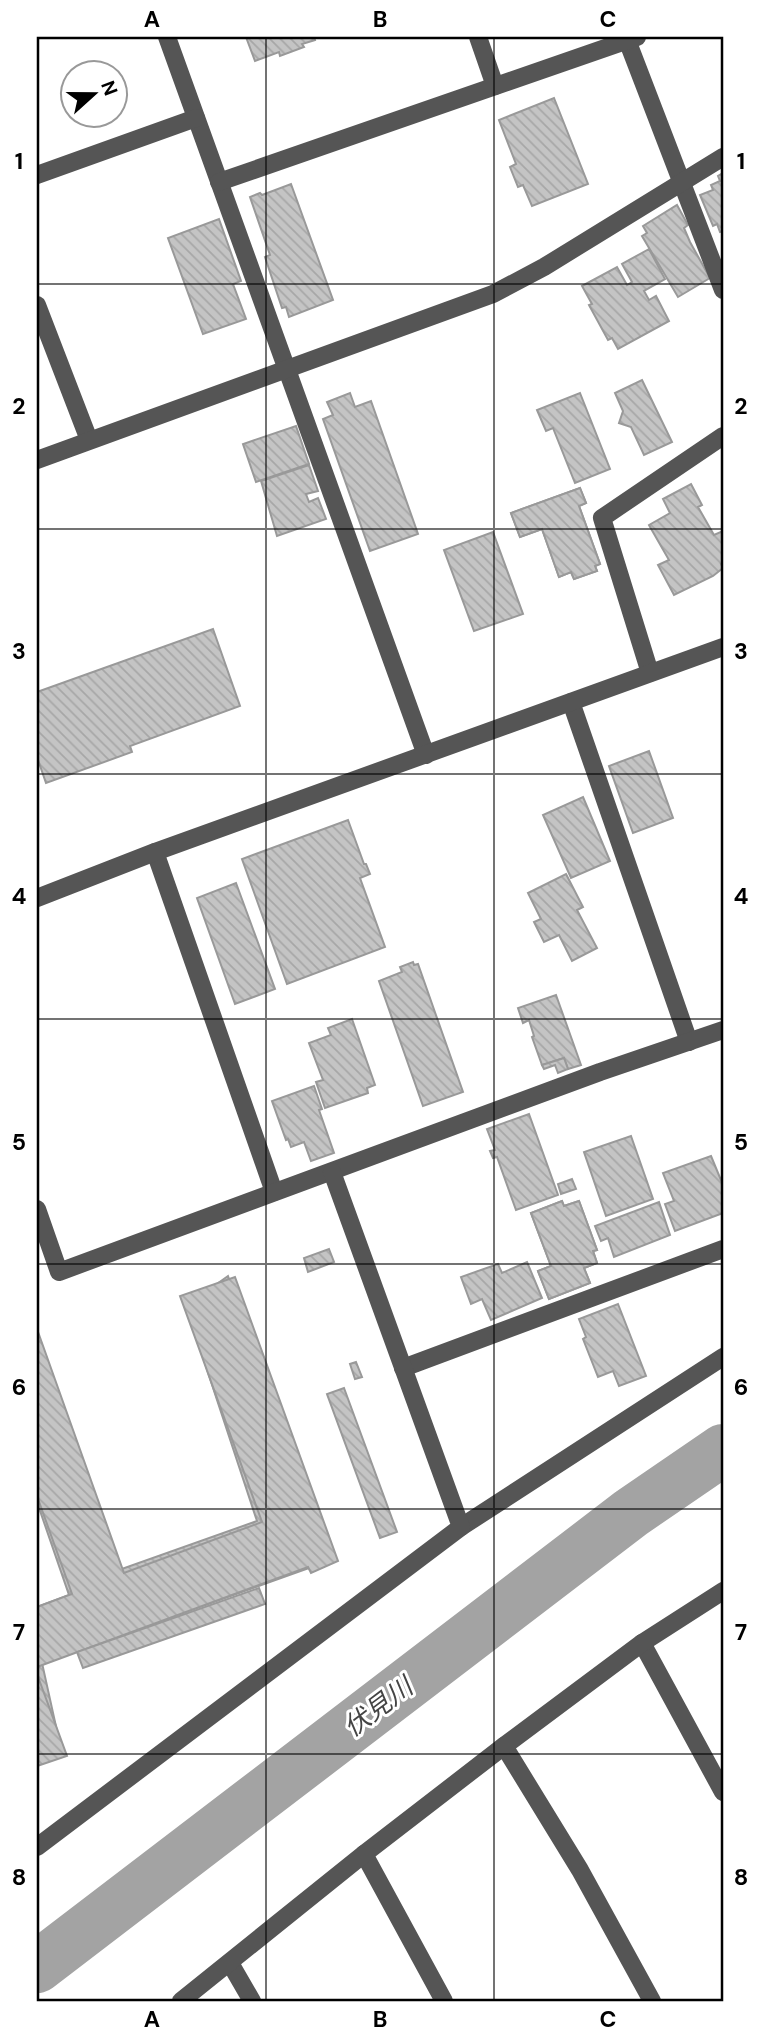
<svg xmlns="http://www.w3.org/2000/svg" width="760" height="2038" font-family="'DM Sans','Noto Sans JP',sans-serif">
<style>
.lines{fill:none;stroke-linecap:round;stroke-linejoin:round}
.river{stroke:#a3a3a3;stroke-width:52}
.building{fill:url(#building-back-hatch);stroke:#999;stroke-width:2}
.minor{stroke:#555;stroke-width:18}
.grid{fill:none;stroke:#000;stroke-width:2;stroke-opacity:0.55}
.labels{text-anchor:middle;stroke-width:6;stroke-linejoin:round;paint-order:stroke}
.water-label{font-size:26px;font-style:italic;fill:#444;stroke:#fff}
.neatline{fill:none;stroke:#000;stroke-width:2.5}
.grid-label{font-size:23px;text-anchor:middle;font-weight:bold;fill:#000}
</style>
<defs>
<pattern id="building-back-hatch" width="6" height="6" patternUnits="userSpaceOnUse" patternTransform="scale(1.75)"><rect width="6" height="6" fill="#c4c4c4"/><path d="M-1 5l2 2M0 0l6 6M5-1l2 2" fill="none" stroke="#a7a7a7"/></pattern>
</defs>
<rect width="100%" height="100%" fill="#fff"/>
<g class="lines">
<polyline class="river" points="37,1967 631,1513 723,1450"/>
</g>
<g class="building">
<polygon points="246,37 314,37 315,40 302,44 304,47 280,56 279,52 255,61"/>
<polygon points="554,98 588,184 532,206 523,185 518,187 510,167 516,164 499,120"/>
<polygon points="723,173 723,231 720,232 717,224 713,226 700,195 713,190 711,185 720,181 718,176"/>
<polygon points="291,184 333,300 289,317 286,307 282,308 265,257 270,255 250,197 260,193 262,195"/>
<polygon points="677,205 688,225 684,228 690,242 710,278 678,297 642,236 647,233 643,226"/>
<polygon points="219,219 241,281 233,284 246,319 203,334 168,238"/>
<polygon points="649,249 665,279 644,291 649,300 656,296 669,321 618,349 612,338 608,340 589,305 592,304 582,286 617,267 627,285 632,282 622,264"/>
<polygon points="642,380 672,442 644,455 631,427 619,423 623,411 615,393"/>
<polygon points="350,393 355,407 371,401 418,534 370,551 323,419 333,415 327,402"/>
<polygon points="580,393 610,469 575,483 553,428 546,431 537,410"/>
<polygon points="296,426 309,464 256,482 243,444"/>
<polygon points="309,465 318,491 306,494 309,502 318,498 326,519 277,536 261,481"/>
<polygon points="691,484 702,505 698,507 714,535 723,531 723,563 721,564 723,568 713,576 674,595 658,565 669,560 649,525 670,513 663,499"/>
<polygon points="580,488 586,503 579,506 600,564 595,566 597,571 574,579 571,572 559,577 542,529 520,537 511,513"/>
<polygon points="580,488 586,503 579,506 600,564 595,566 597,571 574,579 571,572 559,577 542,529 520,537 511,513"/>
<polygon points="493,532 523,614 474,631 444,550"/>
<polygon points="213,629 240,706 130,746 132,752 46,783 37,757 37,692"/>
<polygon points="649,751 673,818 633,833 609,766"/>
<polygon points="583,797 610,861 571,878 543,815"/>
<polygon points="348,820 364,864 366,864 370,874 360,878 385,947 287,984 242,859"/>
<polygon points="566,874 583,907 577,910 597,948 572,961 559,935 544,942 534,922 541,919 528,893"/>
<polygon points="236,883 275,989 235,1004 197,898"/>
<polygon points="413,962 414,965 418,964 463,1092 423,1106 379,981 402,972 400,967"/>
<polygon points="556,995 581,1065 568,1069 564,1058 542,1065 532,1037 534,1036 529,1020 523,1023 518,1008"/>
<polygon points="352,1019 375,1085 367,1088 368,1093 325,1108 316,1082 323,1080 309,1043 331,1035 328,1028"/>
<polygon points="564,1058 568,1069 558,1073 555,1065 544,1069 542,1065"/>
<polygon points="314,1086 322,1109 319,1110 334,1153 311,1161 304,1142 291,1147 288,1139 286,1140 272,1101"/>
<polygon points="529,1114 558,1195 516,1210 497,1157 493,1158 490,1151 495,1150 487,1129"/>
<polygon points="631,1136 653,1199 606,1216 584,1152"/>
<polygon points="711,1156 723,1185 723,1213 675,1231 665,1204 674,1201 663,1173"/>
<polygon points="572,1179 576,1189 561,1194 558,1184"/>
<polygon points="562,1201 564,1206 579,1201 597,1250 593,1251 597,1263 584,1268 590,1283 549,1299 538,1271 551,1266 531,1213"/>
<polygon points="562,1201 564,1206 579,1201 597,1250 593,1251 597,1263 584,1268 590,1283 549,1299 538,1271 551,1266 531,1213"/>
<polygon points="659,1202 670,1235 614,1257 608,1238 601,1241 595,1226"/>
<polygon points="329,1249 334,1262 308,1272 304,1258"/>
<polygon points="527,1262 542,1298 491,1320 482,1299 471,1304 461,1277 498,1264 502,1273"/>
<polygon points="228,1276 329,1561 42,1663 61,1749 37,1758 37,1607 69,1595 37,1502 37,1360 119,1570 257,1521 186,1306"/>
<polygon points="235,1277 338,1561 311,1573 308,1567 37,1667 37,1607 72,1594 37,1496 37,1329 124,1573 262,1522 180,1296"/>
<polygon points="618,1304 646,1376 619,1386 613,1371 598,1377 583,1339 586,1337 579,1319"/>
<polygon points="356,1362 362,1377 355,1379 350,1364"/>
<polygon points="344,1388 397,1532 380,1538 327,1394"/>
<polygon points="259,1588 265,1604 83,1668 77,1652"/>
<polygon points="37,1674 67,1756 37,1766"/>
</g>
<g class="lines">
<g class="minor">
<polyline points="167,37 426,755"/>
<polyline points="478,37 495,86"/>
<polyline points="627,40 723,290"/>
<polyline points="37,175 196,118"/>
<polyline points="219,182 637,37"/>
<polyline points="37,305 89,440"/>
<polyline points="37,460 493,294 544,267 723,157"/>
<polyline points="650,673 602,518 723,436"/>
<polyline points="571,702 689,1042"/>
<polyline points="155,852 274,1192"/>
<polyline points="37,898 155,852 723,647"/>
<polyline points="37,1209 59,1272 600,1072 723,1030"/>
<polyline points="403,1368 723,1249"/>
<polyline points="461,1527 723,1357"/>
<polyline points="642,1643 723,1792"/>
<polyline points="504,1746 580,1870 652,2001"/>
<polyline points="37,1847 461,1527 332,1172"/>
<polyline points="364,1854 444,2001"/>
<polyline points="230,1963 252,2001"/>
<polyline points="181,2001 364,1854 504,1746 642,1643 723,1591"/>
</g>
</g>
<path class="grid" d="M266,37V2001M494,37V2001M37,284H723M37,529H723M37,774H723M37,1019H723M37,1264H723M37,1509H723M37,1754H723"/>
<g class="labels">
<g class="water-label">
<text transform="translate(378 1707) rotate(-37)" y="9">伏見川</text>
</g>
</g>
<rect width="760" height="2038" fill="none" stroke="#ffffff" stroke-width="77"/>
<g transform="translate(94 94) rotate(69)"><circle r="33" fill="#ffffff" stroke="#999999" stroke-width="2"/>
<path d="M0-5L12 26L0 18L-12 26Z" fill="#000000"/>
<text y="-10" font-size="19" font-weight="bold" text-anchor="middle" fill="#000000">N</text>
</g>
<rect x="38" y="38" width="684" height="1962" class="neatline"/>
<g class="grid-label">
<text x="152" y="27">A</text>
<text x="380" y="27">B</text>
<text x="608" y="27">C</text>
<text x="19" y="169">1</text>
<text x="741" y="169">1</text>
<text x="19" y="414">2</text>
<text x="741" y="414">2</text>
<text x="19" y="659">3</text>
<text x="741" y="659">3</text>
<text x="19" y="904">4</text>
<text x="741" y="904">4</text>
<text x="19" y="1150">5</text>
<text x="741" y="1150">5</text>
<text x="19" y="1395">6</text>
<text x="741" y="1395">6</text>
<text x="19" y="1640">7</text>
<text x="741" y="1640">7</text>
<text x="19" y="1885">8</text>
<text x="741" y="1885">8</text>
<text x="152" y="2027">A</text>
<text x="380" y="2027">B</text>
<text x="608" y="2027">C</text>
</g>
</svg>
